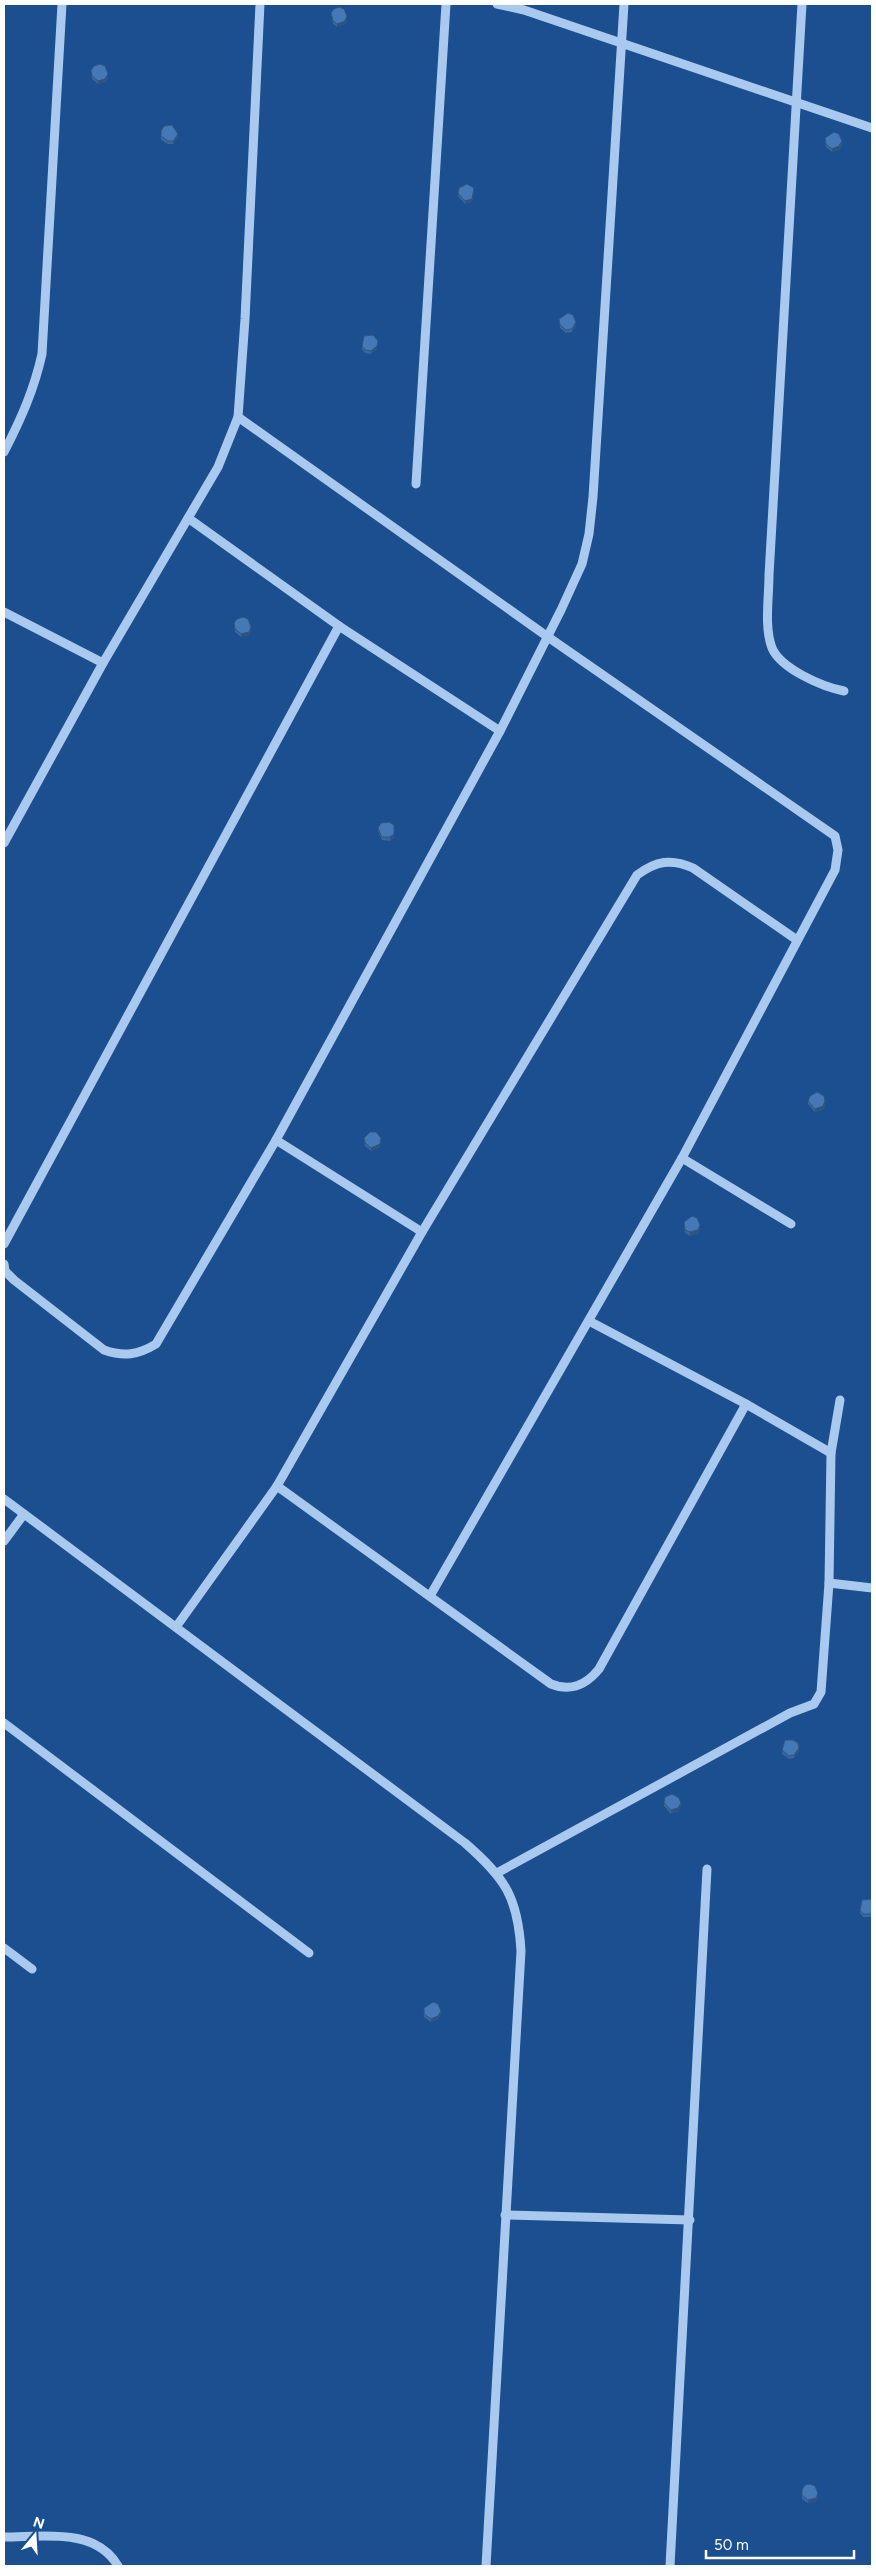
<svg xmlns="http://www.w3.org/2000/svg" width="876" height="2570" font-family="Figtree,sans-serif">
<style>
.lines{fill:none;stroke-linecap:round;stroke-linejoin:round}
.minor{stroke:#a9c9ee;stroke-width:9}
.wall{fill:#3a679d}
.shaded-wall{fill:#305480}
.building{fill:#4478b7;stroke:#305480}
</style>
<rect width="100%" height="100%" fill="#1b4f8f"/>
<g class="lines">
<g class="minor">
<polyline points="497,4 524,10 872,128"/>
<path d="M802,4L769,575C769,598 764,627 772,648C781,669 823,687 844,691"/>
<polyline points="238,417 548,637 835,836 838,850 835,870 682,1158 430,1596"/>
<path d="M4,452C21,419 34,390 42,354L62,4"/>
<polyline points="416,484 446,4"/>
<polyline points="188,518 339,626 500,731"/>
<polyline points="4,612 103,663"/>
<polyline points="4,843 103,663 218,467 238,417 245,319 260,4"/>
<polyline points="276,1140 422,1232"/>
<polyline points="682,1158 791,1224"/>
<polyline points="4,1244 339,626"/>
<path d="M4,1264L5,1271L14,1280L104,1350C124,1357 138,1355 156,1344L276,1140L500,731L561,610L582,564L589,534L593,497L624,4"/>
<polyline points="589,1321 746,1404 831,1453"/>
<path d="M277,1486L551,1684C571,1692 586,1685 599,1669L746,1404"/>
<path d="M4,1499L465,1843C505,1878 518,1897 521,1951L486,2566"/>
<polyline points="4,1541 24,1514"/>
<polyline points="829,1583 872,1588"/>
<path d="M176,1627L277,1486L422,1232L637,875C656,861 671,858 693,868L797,940"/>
<polyline points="4,1723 309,1953"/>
<polyline points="497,1873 790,1713 814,1704 821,1692 829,1583 831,1453 840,1400"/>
<polyline points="4,1948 32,1969"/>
<polyline points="505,2215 690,2220"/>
<path d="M4,2537C42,2537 96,2527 118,2566"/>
<polyline points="670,2566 707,1869"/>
</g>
</g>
<g class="wall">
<polygon points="331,13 347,20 345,24 337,27 333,24"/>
<polygon points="91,70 108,77 105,82 98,84 92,79"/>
<polygon points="161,131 178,137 173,144 168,144 161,140"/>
<polygon points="825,138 842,145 839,150 832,152 826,147"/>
<polygon points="474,192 472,202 465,204 458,196 458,193"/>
<polygon points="559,319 576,326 572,332 566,333 560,328"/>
<polygon points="362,346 377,349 371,354 365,353 362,349"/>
<polygon points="234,623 251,630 249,635 241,637 235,632"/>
<polygon points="378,828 394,837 390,841 382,840 378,831"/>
<polygon points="808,1101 825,1105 823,1110 815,1112 808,1104"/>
<polygon points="364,1138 380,1147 371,1151 365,1146"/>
<polygon points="684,1222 700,1229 698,1233 690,1236 685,1233"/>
<polygon points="782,1750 799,1751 794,1758 789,1759 782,1754"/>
<polygon points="664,1803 681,1806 678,1811 671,1814 664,1806"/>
<polygon points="872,1900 872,1916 871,1917 863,1917 860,1913 860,1910"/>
<polygon points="424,2008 441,2014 438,2019 431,2022 424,2017"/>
<polygon points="802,2490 818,2496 816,2501 808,2503 802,2499"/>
</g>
<g class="shaded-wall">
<polygon points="347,16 347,20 345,24 337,27 337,24"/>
<polygon points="108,74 108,77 105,82 98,84 98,81"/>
<polygon points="178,134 178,137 173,144 173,141"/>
<polygon points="842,141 842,145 839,150 832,152 832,149"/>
<polygon points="474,192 472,202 465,204 465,201"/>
<polygon points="576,322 576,326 572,332 572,329"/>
<polygon points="378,341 377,349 371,354 371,351"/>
<polygon points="251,627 251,630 249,635 241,637 241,634"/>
<polygon points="394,834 394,837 390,841 390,837"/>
<polygon points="825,1101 825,1105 823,1110 815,1112 815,1109"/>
<polygon points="381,1138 380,1147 371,1151 371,1148"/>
<polygon points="700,1225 700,1229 698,1233 690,1236 690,1232"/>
<polygon points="799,1748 799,1751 794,1758 794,1755"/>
<polygon points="681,1803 681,1806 678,1811 671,1814 671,1810"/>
<polygon points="441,2011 441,2014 438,2019 431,2022 431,2019"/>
<polygon points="818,2493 818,2496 816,2501 808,2503 808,2500"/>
</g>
<g class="building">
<polygon points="339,7 344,9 347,16 345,21 337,24 333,21 331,13 334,9"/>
<polygon points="100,64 105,66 108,74 105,79 98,81 92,76 91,70 94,66"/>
<polygon points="172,125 178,134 173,141 168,141 161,136 161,131 164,126"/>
<polygon points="834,132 839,134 842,141 839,146 832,149 826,144 825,138"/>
<polygon points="467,184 474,188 472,199 465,201 458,193 459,188"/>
<polygon points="568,313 573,315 576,322 572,329 566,330 560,325 559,319"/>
<polygon points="373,335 378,341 377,346 371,351 365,350 362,346 364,336"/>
<polygon points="243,617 248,619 251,627 249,632 241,634 235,629 234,623 237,619"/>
<polygon points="389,822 394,825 394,834 390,837 382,837 378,828 381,823"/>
<polygon points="817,1092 824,1096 825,1101 823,1106 815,1109 808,1101 810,1096"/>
<polygon points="370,1132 376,1132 381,1138 380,1144 371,1148 365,1143 364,1138"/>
<polygon points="692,1216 697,1218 700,1225 698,1230 690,1232 685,1230 684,1222"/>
<polygon points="785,1740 793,1740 798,1743 799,1748 794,1755 789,1756 782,1750"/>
<polygon points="672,1794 679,1798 681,1803 678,1808 671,1810 664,1803 665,1797"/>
<polygon points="870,1899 872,1900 872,1913 871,1914 863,1914 860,1910 862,1900"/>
<polygon points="433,2002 438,2004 441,2011 438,2016 431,2019 424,2014 424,2008"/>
<polygon points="810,2484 815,2486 818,2493 816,2498 808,2500 802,2495 802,2490 805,2485"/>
</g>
<rect width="876" height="2570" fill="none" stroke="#ffffff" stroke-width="10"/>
<g transform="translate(35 2535) rotate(18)" stroke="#1b4f8f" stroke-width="4" paint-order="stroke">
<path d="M0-4L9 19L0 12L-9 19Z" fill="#ffffff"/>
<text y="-8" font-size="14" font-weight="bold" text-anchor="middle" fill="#ffffff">N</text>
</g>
<path d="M706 2550v8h148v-8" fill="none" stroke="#ffffff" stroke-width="2.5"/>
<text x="714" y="2550" font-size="15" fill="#ffffff" stroke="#1b4f8f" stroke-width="4" paint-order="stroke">50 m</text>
</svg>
